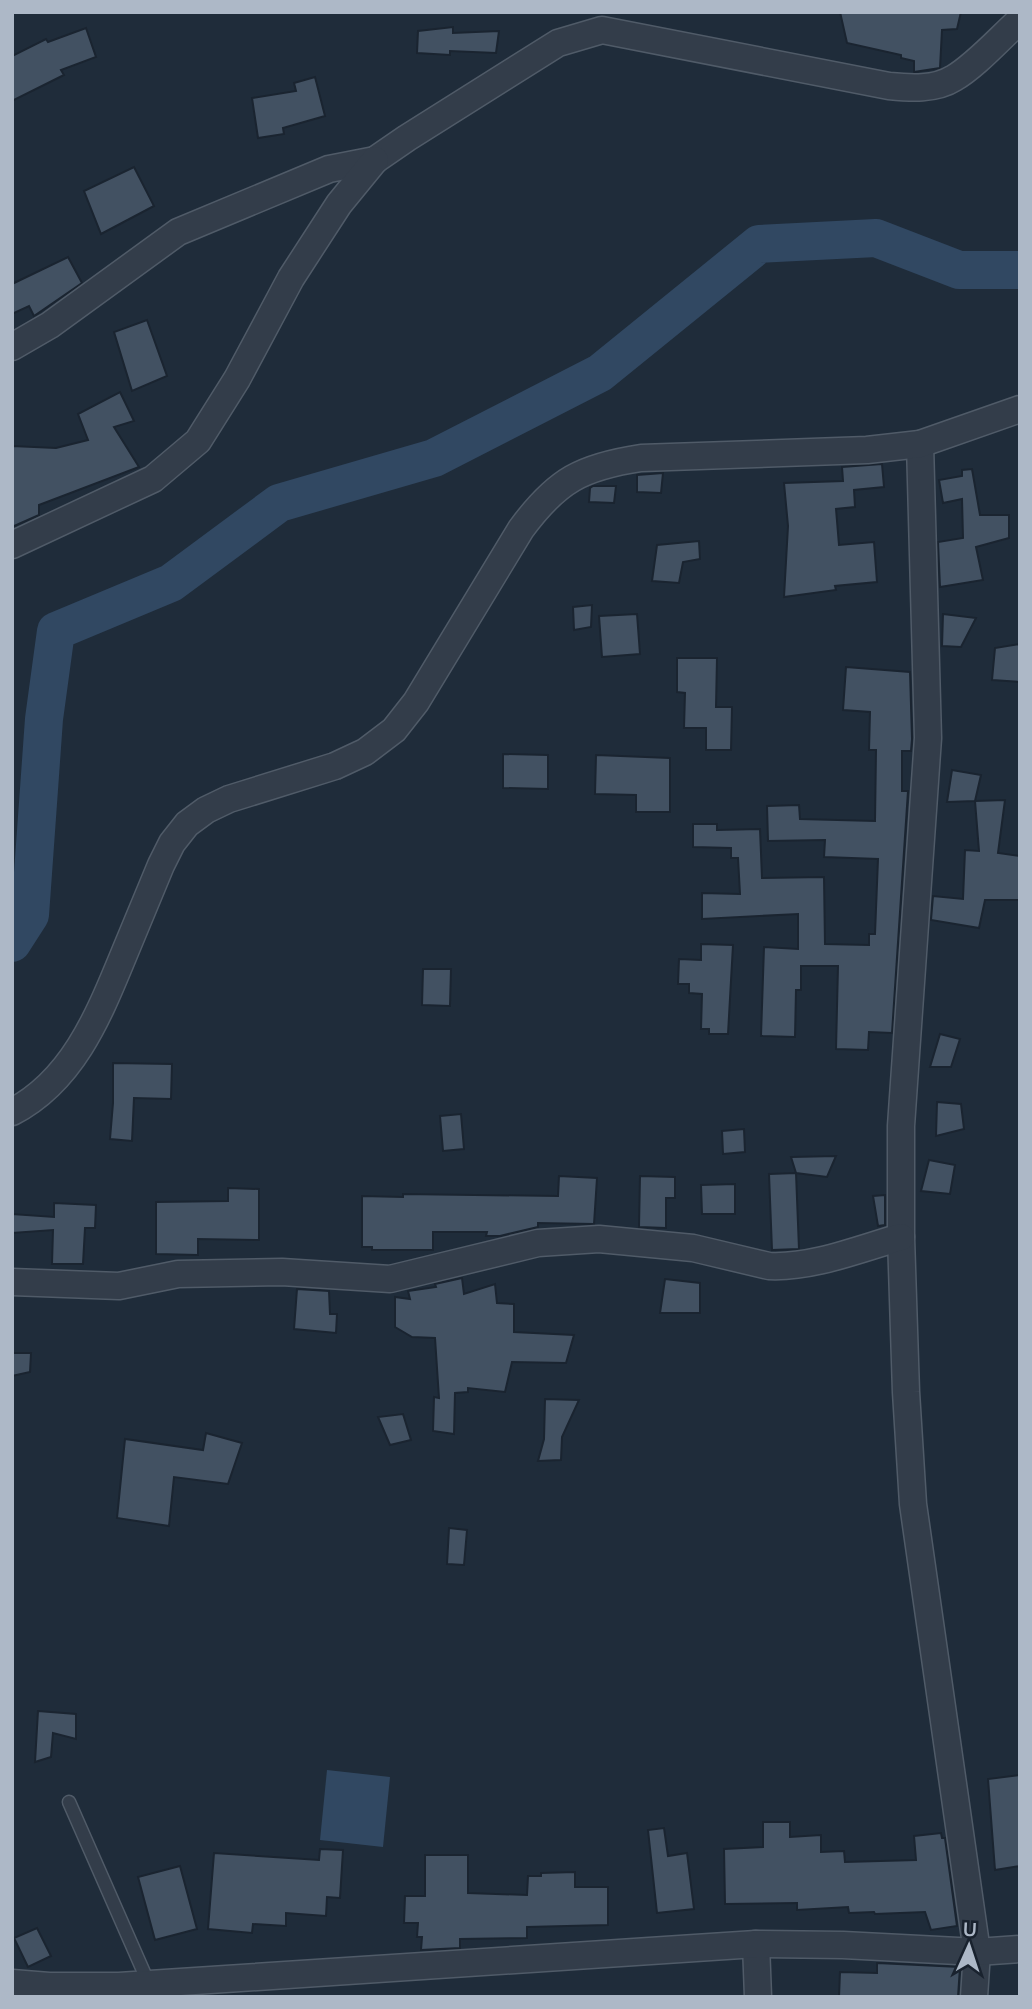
<svg xmlns="http://www.w3.org/2000/svg" width="1032" height="2009" font-family="Mulish,sans-serif">
<style>
.water{fill:#314862}
.lines{fill:none;stroke-linecap:round;stroke-linejoin:round}
.river{stroke:#314862;stroke-width:38}
.building{fill:#425162;stroke:#1a2430;stroke-width:2}
.service-casing{stroke:#505b68;stroke-width:15}
.minor-casing{stroke:#505b68;stroke-width:29}
.service{stroke:#333d4a;stroke-width:12}
.minor{stroke:#333d4a;stroke-width:26}
</style>
<rect width="100%" height="100%" fill="#1f2c3a"/>
<polygon class="water" points="327,1770 390,1777 383,1847 320,1840"/>
<g class="lines">
<polyline class="river" points="12,943 30,915 44,719 56,631 171,583 279,503 434,458 600,373 759,244 876,238 959,270 1020,270"/>
</g>
<g class="building">
<polygon points="840,12 961,12 957,29 942,30 940,68 914,72 914,61 901,58 901,55 847,43"/>
<polygon points="453,27 453,33 499,31 496,53 450,51 450,55 417,53 418,31"/>
<polygon points="86,28 96,57 61,70 64,75 12,101 12,56 46,39 48,42"/>
<polygon points="315,77 325,116 283,128 284,134 258,138 252,98 296,91 294,83"/>
<polygon points="134,167 154,206 101,234 84,191"/>
<polygon points="68,257 82,283 34,316 29,306 12,314 12,284"/>
<polygon points="147,320 167,376 132,391 114,332"/>
<polygon points="120,392 134,421 114,427 139,467 39,505 39,515 12,527 12,446 56,448 88,440 78,414"/>
<polygon points="882,464 884,487 854,490 855,507 836,509 839,545 874,542 877,582 835,586 836,590 784,597 788,526 784,483 843,481 842,467"/>
<polygon points="972,469 980,515 1009,515 1009,538 976,547 983,580 940,587 938,542 963,538 962,499 943,503 939,480 962,476 962,470"/>
<polygon points="663,473 661,493 637,492 637,475"/>
<polygon points="593,486 616,486 614,503 589,502 590,488"/>
<polygon points="699,541 700,559 683,562 679,583 652,581 657,545"/>
<polygon points="592,605 591,627 574,630 573,607"/>
<polygon points="637,614 640,654 602,657 599,616"/>
<polygon points="943,614 976,618 961,647 942,646"/>
<polygon points="1020,644 1020,682 992,680 995,648"/>
<polygon points="677,658 717,658 716,707 732,707 731,750 706,750 706,728 684,728 685,693 677,692"/>
<polygon points="846,667 910,672 912,739 911,751 902,751 902,791 908,791 892,1033 869,1032 868,1050 836,1049 838,966 801,966 801,990 796,990 795,1037 761,1036 764,947 798,949 798,914 702,919 702,893 740,894 738,858 731,858 731,848 693,847 693,824 717,824 717,830 760,829 762,878 824,877 825,944 869,945 869,934 875,934 878,859 824,857 825,840 768,841 767,806 799,805 800,819 875,821 876,750 869,750 870,712 843,710"/>
<polygon points="503,754 548,755 548,789 503,788"/>
<polygon points="596,755 670,758 670,812 636,812 636,795 595,794"/>
<polygon points="952,770 981,775 975,801 947,802"/>
<polygon points="1005,800 998,853 1020,856 1020,900 985,900 979,928 931,920 933,896 963,899 965,850 979,851 975,801"/>
<polygon points="701,944 733,945 728,1034 709,1034 709,1029 701,1029 702,994 689,993 689,984 678,984 679,959 701,960"/>
<polygon points="423,969 451,969 450,1006 422,1005"/>
<polygon points="940,1034 960,1039 951,1067 930,1067"/>
<polygon points="113,1063 172,1064 171,1099 134,1098 132,1141 110,1139 113,1103"/>
<polygon points="937,1102 961,1104 964,1129 936,1136"/>
<polygon points="461,1114 464,1149 443,1151 440,1116"/>
<polygon points="744,1129 745,1152 723,1154 722,1131"/>
<polygon points="836,1156 827,1177 796,1173 791,1157"/>
<polygon points="929,1160 955,1165 950,1194 921,1191"/>
<polygon points="796,1173 799,1249 772,1250 769,1174"/>
<polygon points="559,1176 597,1178 594,1224 538,1223 538,1227 500,1236 486,1236 487,1232 433,1232 433,1250 372,1250 372,1247 362,1247 362,1196 403,1197 403,1194 558,1196"/>
<polygon points="640,1176 675,1177 675,1198 666,1198 666,1228 639,1227"/>
<polygon points="735,1184 735,1214 702,1214 701,1185"/>
<polygon points="228,1188 259,1189 259,1240 198,1239 198,1255 156,1254 156,1202 228,1201"/>
<polygon points="885,1195 885,1225 878,1226 873,1196"/>
<polygon points="54,1203 96,1205 95,1228 85,1228 83,1264 52,1264 53,1230 12,1233 12,1214 54,1217"/>
<polygon points="462,1278 464,1294 495,1284 497,1303 514,1304 514,1332 574,1335 566,1363 512,1362 505,1392 468,1388 468,1392 455,1393 454,1434 433,1431 434,1397 439,1398 435,1338 412,1337 395,1327 395,1297 410,1299 408,1291 436,1287 435,1284"/>
<polygon points="665,1279 700,1283 700,1313 660,1313"/>
<polygon points="297,1289 329,1291 330,1314 337,1314 336,1333 294,1329"/>
<polygon points="12,1353 31,1353 30,1372 12,1376"/>
<polygon points="545,1399 579,1400 562,1437 561,1460 538,1461 544,1439"/>
<polygon points="403,1414 411,1440 390,1445 378,1417"/>
<polygon points="206,1433 242,1443 228,1484 174,1477 169,1526 117,1518 125,1439 203,1450"/>
<polygon points="449,1528 467,1530 464,1565 447,1564"/>
<polygon points="38,1711 76,1714 76,1739 53,1733 51,1757 35,1762"/>
<polygon points="1020,1775 1020,1866 995,1870 988,1779"/>
<polygon points="763,1822 790,1822 790,1837 821,1835 821,1852 844,1851 845,1862 916,1860 914,1836 941,1833 942,1838 945,1838 957,1926 931,1930 925,1912 875,1914 874,1912 849,1913 848,1907 797,1910 797,1903 725,1904 724,1849 763,1847"/>
<polygon points="664,1828 668,1856 687,1853 694,1909 657,1913 648,1830"/>
<polygon points="320,1849 343,1850 340,1898 327,1897 326,1916 286,1913 286,1926 253,1924 252,1933 208,1929 214,1853 319,1860"/>
<polygon points="425,1855 468,1855 468,1893 527,1895 528,1876 541,1876 541,1873 575,1872 575,1887 608,1887 608,1925 527,1927 527,1938 460,1939 460,1948 421,1950 422,1937 417,1937 418,1923 404,1923 405,1896 425,1896"/>
<polygon points="180,1866 197,1929 155,1940 138,1877"/>
<polygon points="37,1928 51,1956 28,1967 14,1938"/>
<polygon points="877,1963 960,1967 958,1997 839,1997 840,1972 877,1973"/>
</g>
<g class="lines">
<defs>
<polyline id="service" points="69,1802 149,1984"/>
<g id="minor">
<path d="M12,347L50,325L178,232L329,169L375,160L407,138L558,43L602,30L889,86C910,88 935,90 954,78C975,66 1001,37 1020,20"/>
<polyline points="920,444 928,738 901,1126 901,1237 906,1392 913,1504 977,1952 974,1997"/>
<polyline points="12,545 153,479 198,441 237,379 291,278 339,204 375,160"/>
<path d="M12,1112C72,1081 98,1017 122,959C135,927 148,896 161,865L172,843L187,824L206,810L229,799L335,766L365,752L394,730L416,702L521,529C557,480 582,467 641,458L867,450L920,444L1020,409"/>
<path d="M12,1282L119,1286L178,1274L282,1272L390,1279L538,1243L599,1239L693,1248L769,1266C813,1268 859,1249 901,1237"/>
<polyline points="756,1944 758,1997"/>
<polyline points="12,1983 49,1986 119,1986 756,1944 843,1945 977,1952 1020,1949"/>
</g>
</defs>
<use href="#service" class="service-casing"/>
<use href="#minor" class="minor-casing"/>
<use href="#service" class="service"/>
<use href="#minor" class="minor"/>
</g>
<rect width="1032" height="2009" fill="none" stroke="#adb8c7" stroke-width="28"/>
<g transform="translate(969 1946) rotate(3)" stroke="#19222e" stroke-width="5" paint-order="stroke">
<path d="M0-5L12 26L0 18L-12 26Z" fill="#adb8c7"/>
<text y="-10" font-size="19" font-weight="bold" text-anchor="middle" fill="#adb8c7">U</text>
</g>
</svg>
